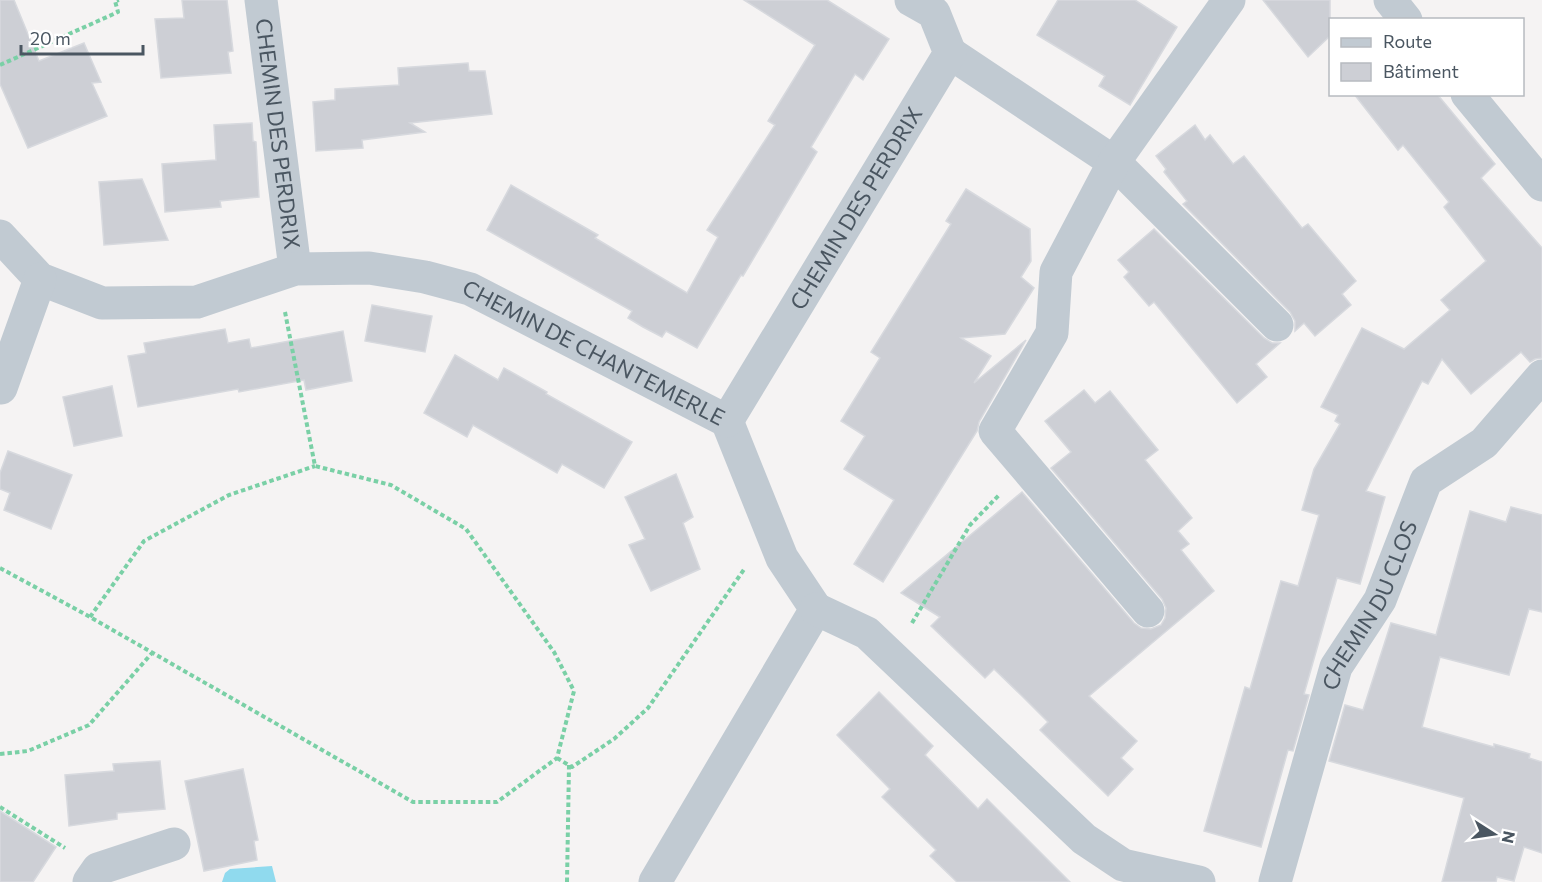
<svg xmlns="http://www.w3.org/2000/svg" width="1542" height="882" font-family="Commissioner,sans-serif">
<style>
.water{fill:#90daee}
.building{fill:#cdcfd5;stroke:#d7d9de;stroke-width:1.5}
.lines{fill:none;stroke-linecap:round;stroke-linejoin:round}
.path{stroke:#7ad0a6;stroke-width:4;stroke-dasharray:4.5 3;stroke-linecap:butt}
.street{stroke:#c1cad2;stroke-width:33}
.labels{text-anchor:middle;stroke-width:5;stroke-linejoin:round;paint-order:stroke}
.street-label{font-size:22px;fill:#4a5661;stroke:#fff}
</style>
<rect width="100%" height="100%" fill="#f5f3f3"/>
<polygon class="water" points="272,866 276,882 222,882 225,873 230,869"/>
<g class="building">
<polygon points="0,0 14,0 39,61 84,43 101,82 92,83 107,116 28,148 0,84"/>
<polygon points="182,0 227,0 233,51 228,52 231,73 161,78 155,19 184,18"/>
<polygon points="744,0 827,0 889,39 863,80 855,74 811,147 817,152 743,276 741,275 697,348 666,331 662,337 643,327 628,318 632,311 487,230 511,185 598,235 595,238 687,293 718,237 707,230 775,125 768,121 815,45"/>
<polygon points="1058,0 1135,0 1177,27 1130,105 1099,86 1105,76 1037,35"/>
<polygon points="1263,0 1330,0 1330,36 1308,57"/>
<polygon points="468,63 469,71 485,71 492,114 410,123 425,132 362,140 363,148 316,151 313,102 335,100 335,89 399,85 398,68"/>
<polygon points="1354,94 1437,94 1495,164 1481,178 1542,248 1542,358 1535,359 1530,362 1521,352 1471,394 1442,359 1428,384 1422,381 1366,491 1385,497 1360,584 1337,578 1304,694 1309,695 1293,751 1288,750 1261,847 1204,831 1245,687 1250,689 1281,581 1298,586 1319,515 1302,510 1314,469 1340,424 1335,421 1338,415 1321,407 1362,328 1404,349 1450,310 1441,300 1486,261 1444,207 1449,202 1403,145 1398,150"/>
<polygon points="252,123 253,141 256,142 259,197 220,201 221,207 165,212 162,164 216,160 214,125"/>
<polygon points="1195,125 1205,140 1210,135 1233,164 1244,156 1302,228 1308,224 1356,281 1342,294 1351,305 1315,336 1304,323 1295,331 1295,321 1290,312 1183,204 1187,201 1164,172 1166,169 1156,156"/>
<polygon points="142,179 168,240 104,245 99,182"/>
<polygon points="966,189 1030,229 1031,261 1021,277 1034,288 1005,334 961,338 991,356 974,383 1026,340 979,422 977,431 883,582 854,564 894,500 844,469 865,436 841,421 880,358 871,352 951,224 946,221"/>
<polygon points="1154,229 1264,338 1272,343 1280,343 1256,364 1267,377 1237,403 1154,302 1149,306 1124,277 1129,272 1118,260"/>
<polygon points="372,305 432,316 425,352 365,341"/>
<polygon points="225,329 228,343 249,339 251,348 343,331 352,381 306,390 304,380 239,392 238,389 138,407 128,356 146,353 144,343"/>
<polygon points="455,355 498,380 504,368 547,392 546,394 632,442 604,488 562,464 557,473 473,425 467,437 424,413"/>
<polygon points="112,386 122,436 74,446 63,397"/>
<polygon points="1084,390 1095,403 1110,391 1158,450 1145,460 1192,518 1178,531 1189,544 1181,550 1214,591 1089,696 1137,741 1121,758 1133,769 1108,796 1040,730 1048,722 1022,696 994,669 985,678 931,626 940,617 901,593 1022,492 1134,623 1141,628 1151,629 1161,625 1165,618 1166,608 1162,599 1051,468 1071,452 1045,421"/>
<polygon points="8,451 72,475 51,529 4,510 10,493 0,489 0,473"/>
<polygon points="676,474 693,517 683,523 700,569 651,591 629,545 645,539 625,497"/>
<polygon points="1511,507 1542,515 1542,612 1529,609 1509,675 1440,657 1422,727 1494,747 1494,744 1530,754 1529,758 1542,762 1542,853 1524,847 1514,881 1497,877 1496,882 1442,882 1464,798 1329,761 1345,705 1363,710 1391,623 1436,635 1470,511 1506,522"/>
<polygon points="879,692 933,746 925,755 978,809 987,799 1070,882 957,882 930,856 936,850 882,797 890,789 837,735"/>
<polygon points="160,761 165,809 117,813 117,819 69,826 65,775 114,771 113,764"/>
<polygon points="243,769 258,840 254,841 257,860 204,871 185,781"/>
<polygon points="0,811 56,847 33,882 0,882"/>
</g>
<g class="lines">
<g class="path">
<polyline points="0,65 118,12 115,1 119,0"/>
<polyline points="0,568 83,613 413,802 497,802 557,758 574,691 554,652 466,529 391,485 315,466 285,312"/>
<polyline points="90,617 144,541 229,495 315,466"/>
<polyline points="912,623 970,525 1000,494"/>
<polyline points="0,754 28,751 89,725 152,653"/>
<polyline points="557,758 572,767 614,739 648,708 745,568"/>
<polyline points="0,807 65,848"/>
<polyline points="567,882 569,765"/>
</g>
<g class="street">
<path id="s1" d="M261,0L295,269"/>
<polyline points="1390,0 1406,20"/>
<polyline points="950,53 1114,162 1277,325"/>
<polyline points="1467,94 1542,185"/>
<path id="s2" d="M0,236L40,279L102,303L197,302L295,269L369,268L425,277L470,289L727,421L782,558L816,609L655,882"/>
<polyline points="1,388 40,279"/>
<path id="s3" d="M727,421L950,53L934,13L911,0"/>
<polyline points="816,609 867,633 1084,839 1123,865 1199,882"/>
<polyline points="1148,611 995,431 1052,333 1056,272 1114,162 1229,0"/>
<polyline points="89,882 98,869 174,844"/>
<path id="s4" d="M1275,882L1336,667L1380,600L1426,481L1484,443L1542,376"/>
</g>
</g>
<g class="labels">
<g class="street-label">
<text dy="8" stroke="none"><textPath href="#s1" startOffset="135">CHEMIN DES PERDRIX</textPath></text>
<text dy="8" stroke="none"><textPath href="#s3" startOffset="249">CHEMIN DES PERDRIX</textPath></text>
<text dy="8" stroke="none"><textPath href="#s2" startOffset="640">CHEMIN DE CHANTEMERLE</textPath></text>
<text dy="8" stroke="none"><textPath href="#s4" startOffset="294">CHEMIN DU CLOS</textPath></text>
</g>
</g>
<rect x="1329" y="18" width="195" height="78" fill="#ffffff" stroke="#b7bbc0" stroke-width="1.5"/>
<rect x="1341" y="38" width="30" height="9" fill="#c1cad2" stroke="#b7bbc0" stroke-width="1.5"/>
<text x="1383" y="48" font-size="18" fill="#4a5661">Route</text>
<rect x="1341" y="63" width="30" height="18" fill="#cdcfd5" stroke="#b7bbc0" stroke-width="1.5"/>
<text x="1383" y="78" font-size="18" fill="#4a5661">Bâtiment</text>
<g transform="translate(1494 834) rotate(102)" stroke="#ffffff" stroke-width="4.5" paint-order="stroke">
<path d="M0-4.5L10 22L0 15L-10 22Z" fill="#4a5661"/>
<text y="-9" font-size="16" font-weight="bold" text-anchor="middle" fill="#4a5661">N</text>
</g>
<path d="M21 45v9h122v-9" fill="none" stroke="#4a5661" stroke-width="3"/>
<text x="30" y="45" font-size="18" fill="#4a5661" stroke="#ffffff" stroke-width="4.5" paint-order="stroke">20 m</text>
</svg>
